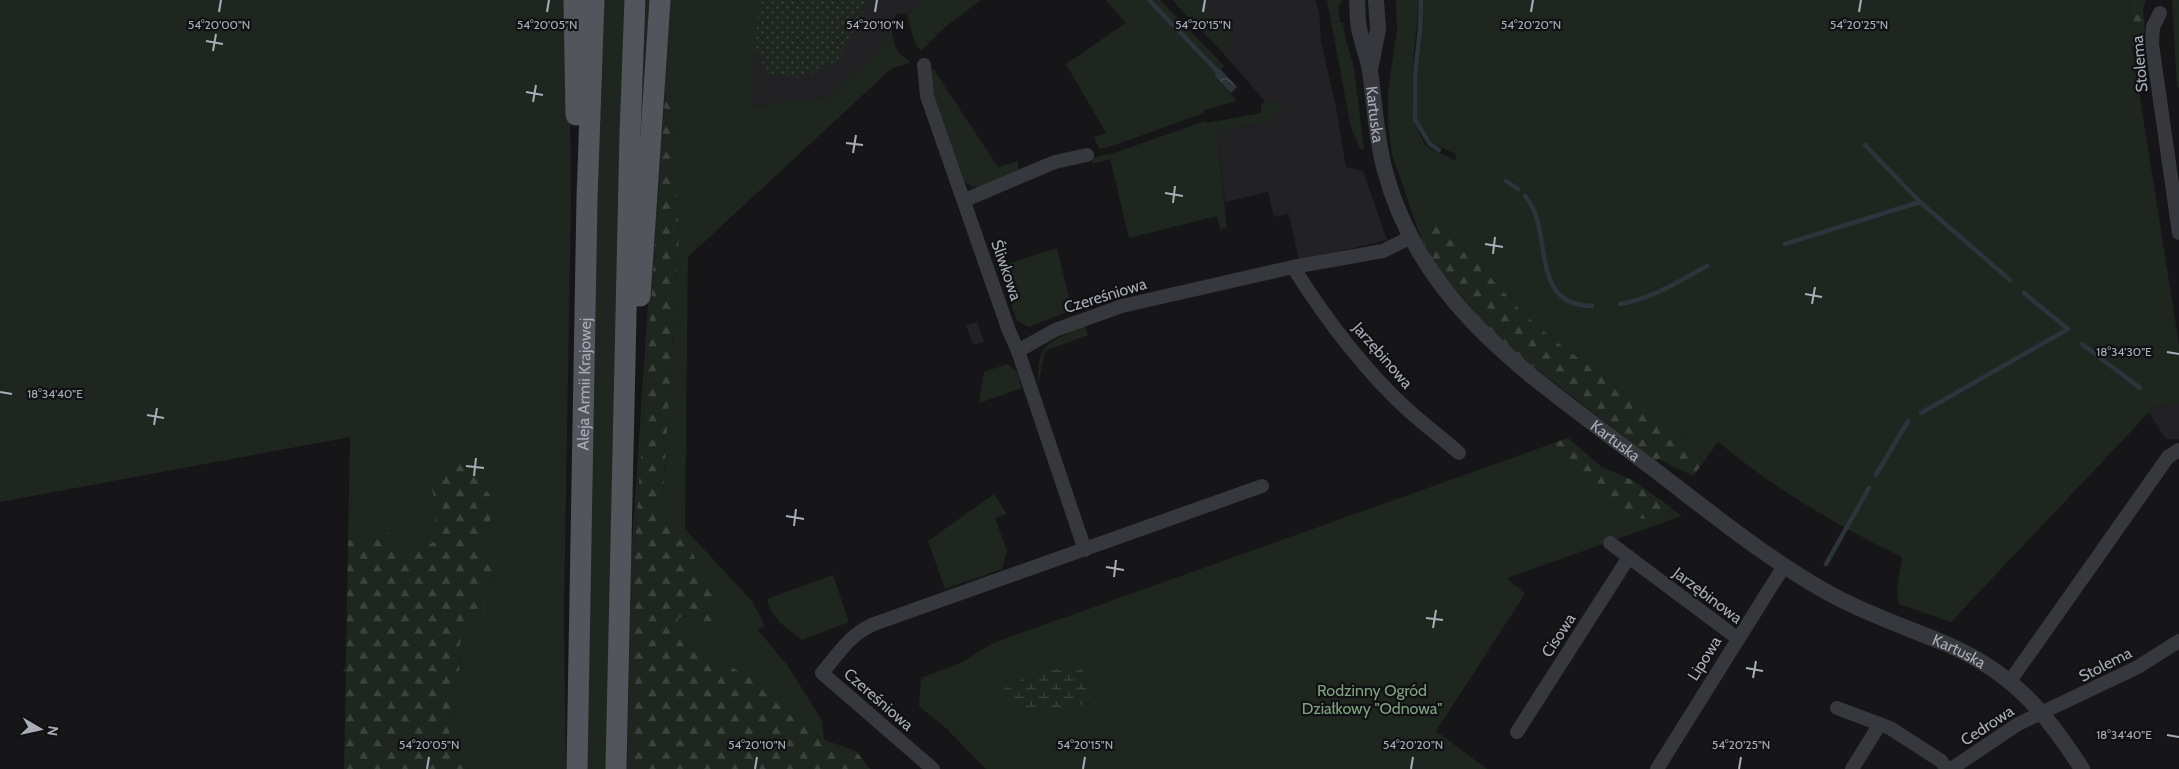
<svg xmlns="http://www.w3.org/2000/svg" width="2179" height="769" font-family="Cabin,sans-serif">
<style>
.built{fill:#222225}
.green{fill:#1e261f}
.forest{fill:url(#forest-firs)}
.wetland{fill:url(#wetland-marsh)}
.park{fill:url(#park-dots)}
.water{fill:url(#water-waves)}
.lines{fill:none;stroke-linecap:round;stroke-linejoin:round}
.stream{stroke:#2c353c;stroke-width:4.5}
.minor{stroke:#37383d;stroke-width:14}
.tertiary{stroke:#37383d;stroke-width:16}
.primary{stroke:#53555c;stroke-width:21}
.ticks{fill:none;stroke:#a8adb8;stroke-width:2}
.labels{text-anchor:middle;stroke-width:4.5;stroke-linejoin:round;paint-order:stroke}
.street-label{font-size:16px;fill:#a8adb8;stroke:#111113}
.park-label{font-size:16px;fill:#7fa381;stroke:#111113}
.ticks-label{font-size:12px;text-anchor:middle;fill:#a8adb8;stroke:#111113;stroke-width:4.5;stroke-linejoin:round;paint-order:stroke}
</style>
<defs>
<pattern id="forest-firs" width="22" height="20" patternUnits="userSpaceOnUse" patternTransform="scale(1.25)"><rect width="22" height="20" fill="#1e261f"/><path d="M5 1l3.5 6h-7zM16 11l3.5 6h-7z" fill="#3c433d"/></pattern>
<pattern id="wetland-marsh" width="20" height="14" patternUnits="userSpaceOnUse" patternTransform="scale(1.25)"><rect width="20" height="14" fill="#1e261f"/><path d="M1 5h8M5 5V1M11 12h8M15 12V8" fill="none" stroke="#3c433d"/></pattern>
<pattern id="park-dots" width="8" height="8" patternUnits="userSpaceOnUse" patternTransform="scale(1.25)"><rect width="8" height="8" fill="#1e261f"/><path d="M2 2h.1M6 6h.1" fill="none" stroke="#3c433d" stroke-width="1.8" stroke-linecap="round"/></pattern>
<pattern id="water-waves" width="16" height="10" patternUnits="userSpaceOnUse" patternTransform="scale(1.25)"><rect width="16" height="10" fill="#2c353c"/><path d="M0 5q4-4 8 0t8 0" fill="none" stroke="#485056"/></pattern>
</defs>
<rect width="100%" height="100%" fill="#161618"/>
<g class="built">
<polygon points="759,0 923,0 911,13 896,14 881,50 829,97 750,107"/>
<polygon points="1199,0 1315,0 1319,11 1321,41 1336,108 1346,167 1363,171 1387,240 1299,261 1289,214 1274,217 1268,192 1225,202 1217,131 1264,123 1286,104 1265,101 1223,53 1233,44"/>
<polygon points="977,322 984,342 973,345 966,325"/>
<polygon points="2179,404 2179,439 2166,439 2149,413 2154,407"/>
</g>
<g class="green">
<polygon points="0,0 569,0 571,202 564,613 566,769 468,769 449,748 451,700 459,678 460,642 480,620 481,596 493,575 483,543 496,503 485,491 429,476 435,500 435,541 418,551 401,549 385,529 348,540 350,437 0,502"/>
<polygon points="603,0 627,0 607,769 585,769 597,121"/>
<polygon points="646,0 650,0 642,125 640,128"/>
<path d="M668,0H759L751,107L829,97L881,50L891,27C894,41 894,53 909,60L910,63L892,68L688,257L685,529L752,601L765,626L758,630L787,665L822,720L824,740L713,657L686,647L673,632L678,617L692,616L717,597L704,585L685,529L662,511L679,236L676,159L670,96H665L631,603V769H627L631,560Z"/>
<path d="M923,0H981L945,27L921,51C912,40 910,27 907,13H911Z"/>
<polygon points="1106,0 1160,0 1224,66 1214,75 1237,101 1204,110 1204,113 1112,146 1099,149 1094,137 1106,133 1066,64 1126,23"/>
<polygon points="1172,0 1199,0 1223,24 1233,44 1223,53"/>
<polygon points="1327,0 1341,0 1342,3 1338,4 1340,22 1343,23 1345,36 1354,68 1364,150 1360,148 1351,128"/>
<path d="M1396,0H1419L1412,77L1413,122L1426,146L1456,161L1455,154L1432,143L1417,120V77L1421,42L1422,0H2129L2132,47L2179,344V404L2154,407L1951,622L1899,604L1897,587L1902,557C1837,526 1774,488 1718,442L1703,463L1694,448L1673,428L1554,340L1521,311L1439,221L1419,233L1392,154L1388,121V91L1397,31Z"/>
<polygon points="2172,0 2179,0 2179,88 2177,87"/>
<polygon points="929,70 934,70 998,167 1018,161 1018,169 1014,175 985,186 973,187 962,180 929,79"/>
<polygon points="1265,101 1287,104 1270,121 1264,123 1217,131 1227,228 1220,229 1217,216 1129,238 1110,159 1093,164 1091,158 1114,153 1205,121 1206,123 1261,113 1261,105"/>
<polygon points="1057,248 1072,310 1029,327 1017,321 998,267"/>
<path d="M1085,326L1088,335L1045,351L1038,384C1037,344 1047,344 1079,327Z"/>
<polygon points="1007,364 1017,372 1022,388 979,403 984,372"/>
<polygon points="1551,444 1588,482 1667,513 1672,509 1682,516 1507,578 1525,594 1436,731 1487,769 986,769 948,730 919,706 921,678 962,662 993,643"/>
<polygon points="994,494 1007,514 995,518 1007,551 1002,569 945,589 928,541"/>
<path d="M833,575L849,622L802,640C787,628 771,619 767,599Z"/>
</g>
<g class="forest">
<polygon points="2129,0 2146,0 2143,8 2146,46 2132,47"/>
<polygon points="665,96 670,96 676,159 679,236 662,511 685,529 704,585 717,597 718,617 708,627 692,616 679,617 674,632 686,647 713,657 749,677 785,711 824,740 856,751 870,769 631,769 631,603"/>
<polygon points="1439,221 1521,311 1554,340 1673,428 1694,448 1703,463 1693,476 1659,459 1656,461 1516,353 1487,326 1439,271 1419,233"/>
<path d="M1568,438L1602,467L1632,480L1672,508C1666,513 1655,518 1647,519C1620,520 1570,463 1551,444Z"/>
<polygon points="464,462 496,503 483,543 493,575 481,596 480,620 460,642 459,678 451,700 449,748 468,769 344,769 346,672 342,673 346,666 348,540 385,529 402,549 418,551 435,541 435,500 428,476"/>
</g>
<path class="wetland" d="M1077,665C1089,677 1091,688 1089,704L1046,709L1019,707L1000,691C1023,676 1050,669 1077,665Z"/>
<polygon class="park" points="759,0 869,0 838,60 817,71 796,78 768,74 755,48"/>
<polygon class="water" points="1220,69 1237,87 1231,93 1214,75"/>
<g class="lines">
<g class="stream">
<polyline points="1149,0 1221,75"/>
<polyline points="1421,0 1420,29 1415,76 1415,120 1430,144 1439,150"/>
<polyline points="1865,145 1920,202 2010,280"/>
<polyline points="1506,181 1518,189"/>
<path d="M1525,196C1555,230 1527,305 1592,306"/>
<polyline points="1785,244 1920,202"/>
<path d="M1620,304C1652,299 1679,281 1707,266"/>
<polyline points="2082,344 2140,388"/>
<polyline points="1921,413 2068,329 2024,293"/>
<polyline points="1876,475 1908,421"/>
<polyline points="1826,564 1869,488"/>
</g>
<g class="minor">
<polyline points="2160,13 2153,27 2152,44 2179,233"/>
<polyline points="924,65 927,96 1009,331 1018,351 1085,550"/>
<polyline points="965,200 1055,162 1087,155"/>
<path d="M1293,267C1325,318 1364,370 1409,411C1425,425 1443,439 1459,453"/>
<polyline points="1018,351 1055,330 1122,306 1293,267 1383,251 1411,237"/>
<polyline points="1610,543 1737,638"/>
<polyline points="2010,681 2168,457 2179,450"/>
<polyline points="1837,708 1890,728 1941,761 1947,769"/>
<polyline points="1517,732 1629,557"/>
<path d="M933,769L822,673C838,654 850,634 874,624L1262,486"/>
<polyline points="1657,769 1784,566"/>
<polyline points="1852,769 1880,724"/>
<polyline points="1951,769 2018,724 2138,667 2179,641"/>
</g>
<g class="tertiary">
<path id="s1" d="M1357,0C1358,11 1357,23 1360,33C1363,46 1368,58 1370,71C1375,105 1376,138 1385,171C1422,308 1533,377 1639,458C1703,506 1765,559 1836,597C1872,616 1911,629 1949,645C2012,673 2046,712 2082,769"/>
<polyline points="1371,65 1378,29 1376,0"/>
</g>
<g class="primary">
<polyline points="574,0 576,115"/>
<polyline points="640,296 660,0"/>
<path id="s2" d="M577,769L587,198L594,0"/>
<polyline points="616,769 630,134 635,0"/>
</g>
</g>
<path class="ticks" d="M219,12L221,0M547,12L549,0M875,12L877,0M1203,12L1205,0M1531,12L1533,0M1859,12L1861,0M206,41L223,44M213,51L216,34M526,92L543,95M533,102L536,85M846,143L863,145M853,153L856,135M1165,193L1183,196M1173,203L1175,186M1485,244L1503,247M1493,254L1495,237M1805,294L1822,297M1812,304L1815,287M2167,352L2179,354M0,392L12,394M147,415L164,418M154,425L157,408M466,466L484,468M474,476L476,458M786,516L804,519M794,526L796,509M1106,567L1124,570M1114,577L1116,560M1426,618L1443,620M1433,628L1436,610M1746,668L1763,671M1753,678L1756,661M2167,735L2179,737M427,769L429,757M755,769L757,757M1083,769L1085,757M1411,769L1413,757M1739,769L1741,757"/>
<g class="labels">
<g class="street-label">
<text transform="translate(2139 64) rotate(-95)" y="6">Stolema</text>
<text dy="6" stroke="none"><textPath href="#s1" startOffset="116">Kartuska</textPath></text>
<text transform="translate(1007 270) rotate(71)" y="6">Śliwkowa</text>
<text transform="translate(1105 295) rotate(-17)" y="6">Czereśniowa</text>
<text transform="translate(1383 355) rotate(49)" y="6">Jarzębinowa</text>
<text dy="6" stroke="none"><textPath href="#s2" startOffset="385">Aleja Armii Krajowej</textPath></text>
<text dy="6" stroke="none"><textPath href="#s1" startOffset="536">Kartuska</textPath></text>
<text transform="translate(1708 595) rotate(37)" y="6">Jarzębinowa</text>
<text transform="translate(1558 635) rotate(-57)" y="6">Cisowa</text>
<text dy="6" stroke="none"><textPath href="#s1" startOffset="941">Kartuska</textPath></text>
<text transform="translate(1704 658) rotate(-58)" y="6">Lipowa</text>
<text transform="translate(2105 664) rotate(-27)" y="6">Stolema</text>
<text transform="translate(879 699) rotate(41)" y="6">Czereśniowa</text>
<text transform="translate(1987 725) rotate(-33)" y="6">Cedrowa</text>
</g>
<g class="park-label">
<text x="1372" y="696">Rodzinny Ogród<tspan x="1372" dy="18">Działkowy "Odnowa"</tspan></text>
</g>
</g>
<g class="ticks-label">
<text x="1531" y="29">54°20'20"N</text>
<text x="1859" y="29">54°20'25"N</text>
<text x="219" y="29">54°20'00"N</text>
<text x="547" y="29">54°20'05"N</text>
<text x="875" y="29">54°20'10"N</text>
<text x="1203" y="29">54°20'15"N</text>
<text x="2124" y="356">18°34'30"E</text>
<text x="55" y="398">18°34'40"E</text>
<text x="2124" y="739">18°34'40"E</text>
<text x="429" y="749">54°20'05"N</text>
<text x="757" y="749">54°20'10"N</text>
<text x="1085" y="749">54°20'15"N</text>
<text x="1413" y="749">54°20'20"N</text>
<text x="1741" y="749">54°20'25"N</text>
</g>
<g transform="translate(40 729) rotate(99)" stroke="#111113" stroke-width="4" paint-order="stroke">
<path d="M0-4L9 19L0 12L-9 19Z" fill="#a8adb8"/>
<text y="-8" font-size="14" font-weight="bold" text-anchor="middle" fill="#a8adb8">N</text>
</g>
</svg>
